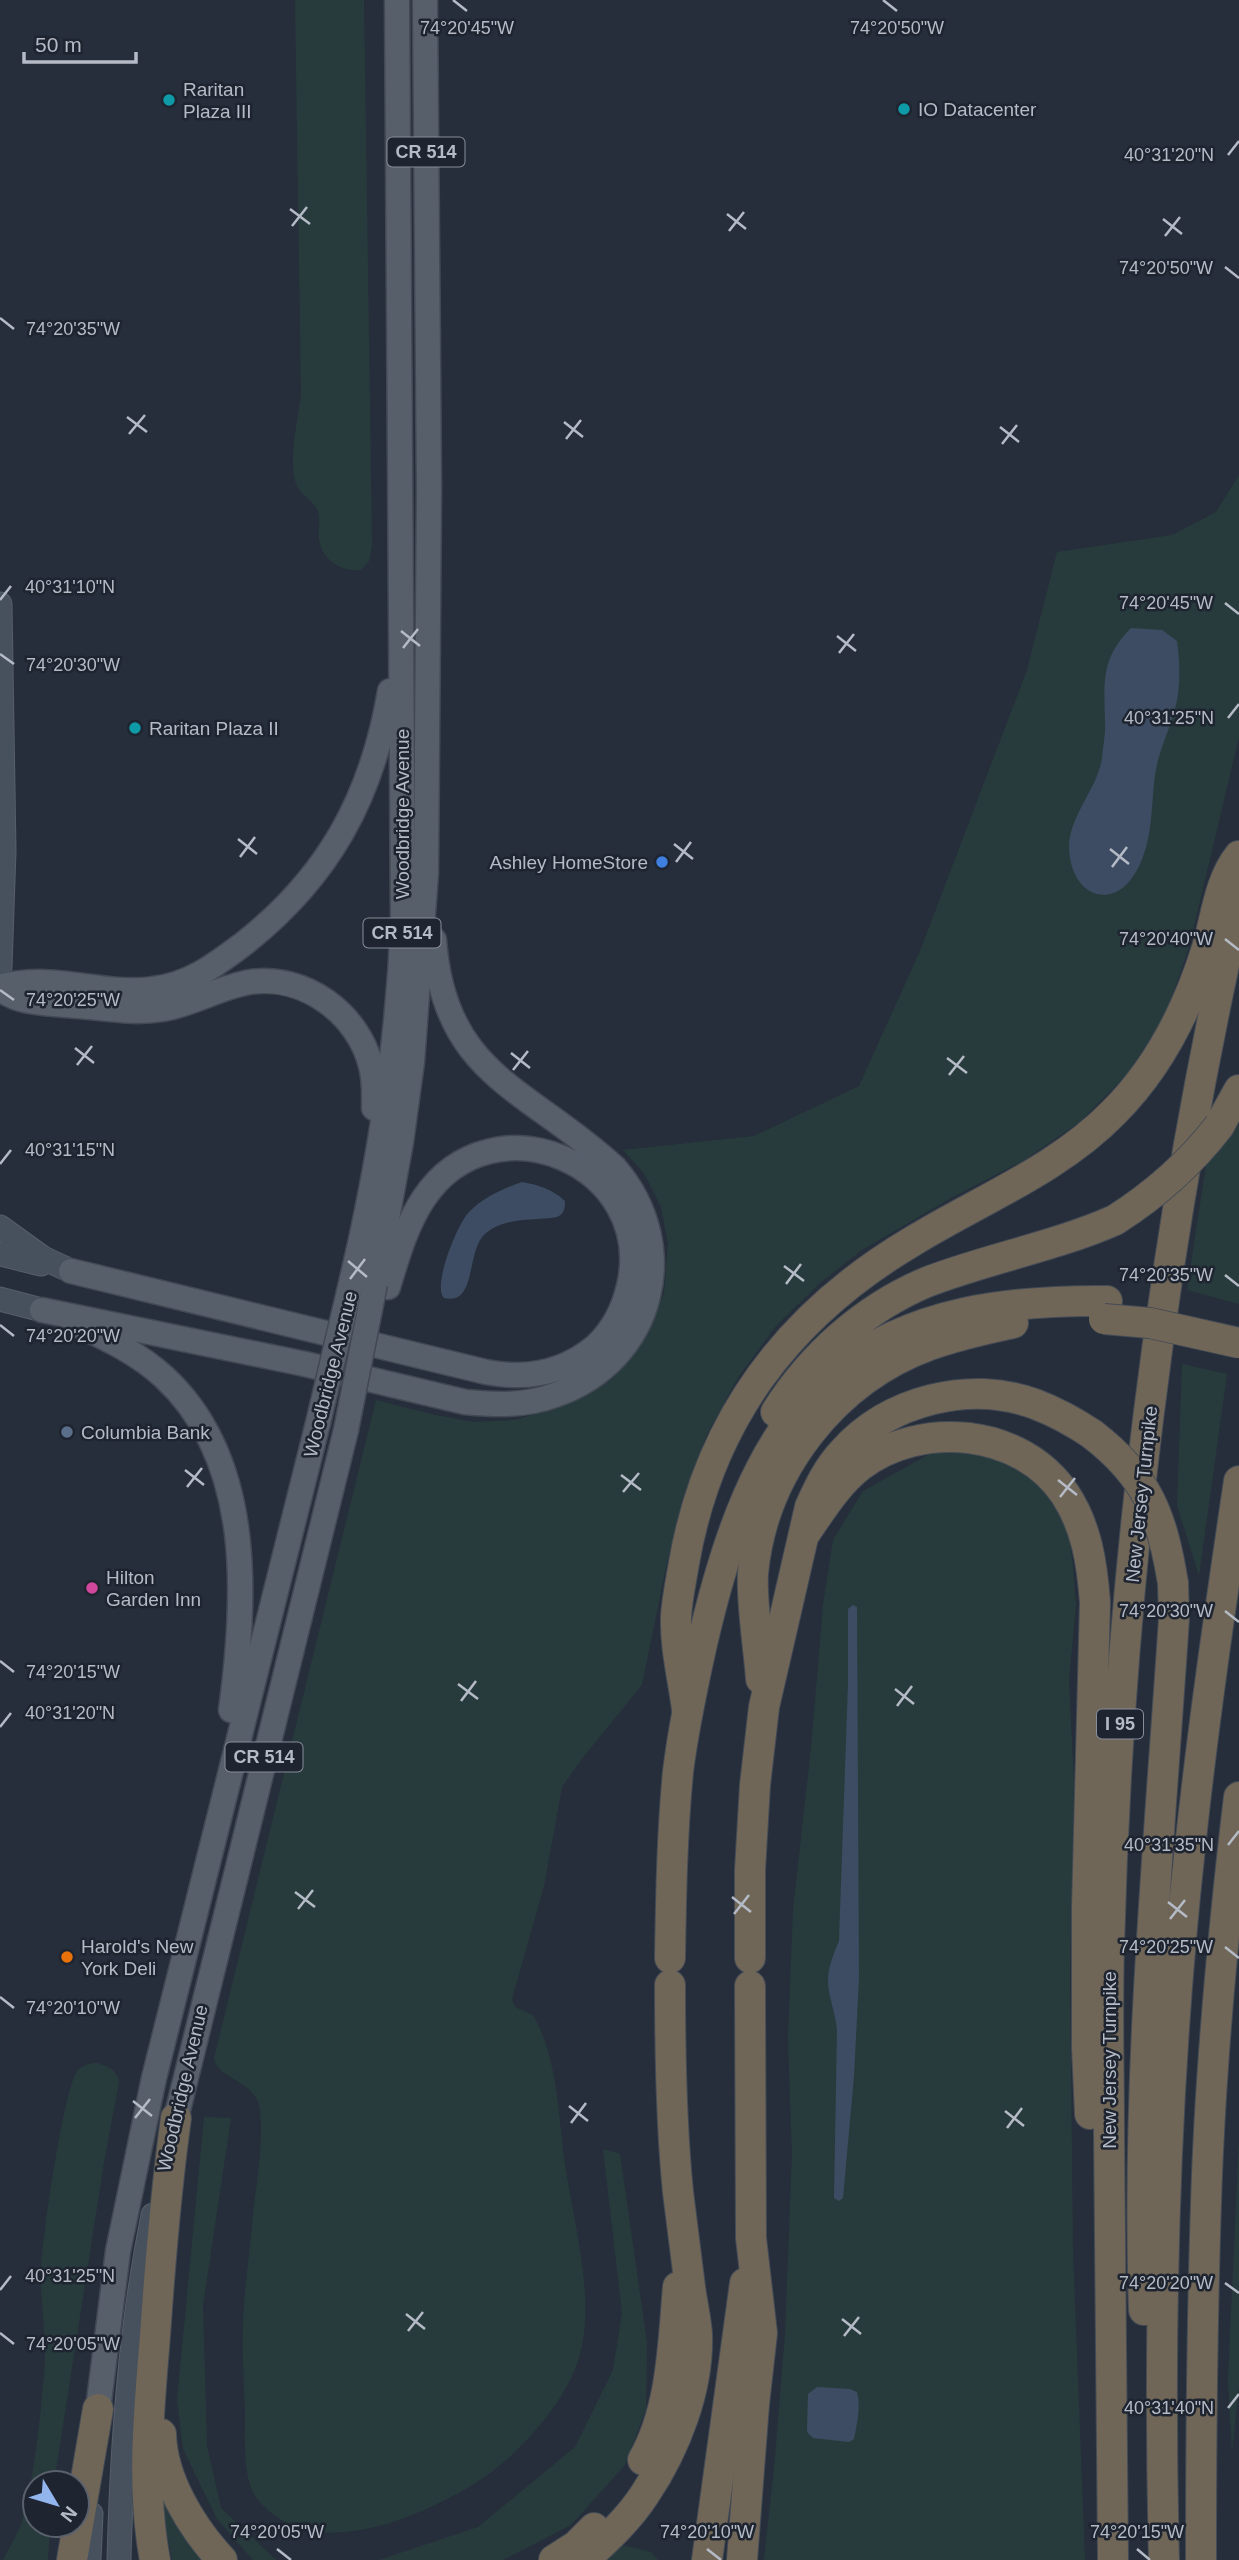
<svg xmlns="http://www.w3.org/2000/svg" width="1239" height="2560" font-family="Arial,sans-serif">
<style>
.green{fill:#283b3c}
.water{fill:#3d4c62}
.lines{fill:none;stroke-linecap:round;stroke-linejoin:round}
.secondary-casing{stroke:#575e69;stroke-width:25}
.primary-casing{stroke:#424954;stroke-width:27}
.highway-casing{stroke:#444b56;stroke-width:32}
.secondary{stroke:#47505d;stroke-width:23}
.primary{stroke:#575f6b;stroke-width:24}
.highway{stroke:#706657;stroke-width:30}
.primary-bridge-casing{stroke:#424954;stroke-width:27;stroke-linecap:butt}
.highway-bridge-casing{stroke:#444b56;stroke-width:32;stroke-linecap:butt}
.primary-bridge{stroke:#575f6b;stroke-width:24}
.highway-bridge{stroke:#706657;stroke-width:30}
.ticks{fill:none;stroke:#b5bbc6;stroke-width:2.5}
.culture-dot{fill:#0f9aa8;stroke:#1e2530;stroke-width:2.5}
.shop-dot{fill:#3f7fe0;stroke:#1e2530;stroke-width:2.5}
.service-dot{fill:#5c6f8a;stroke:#1e2530;stroke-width:2.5}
.hotel-dot{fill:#d1479c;stroke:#1e2530;stroke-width:2.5}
.food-dot{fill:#e8710a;stroke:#1e2530;stroke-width:2.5}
.labels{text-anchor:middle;stroke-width:5;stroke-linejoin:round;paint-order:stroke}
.shield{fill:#1e2530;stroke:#888e99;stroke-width:2}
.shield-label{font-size:18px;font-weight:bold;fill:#b5bbc6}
.poi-label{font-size:19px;fill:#b5bbc6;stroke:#1e2530;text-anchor:start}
.street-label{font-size:19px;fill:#b5bbc6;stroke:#1e2530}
.ticks-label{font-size:18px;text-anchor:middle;fill:#b5bbc6;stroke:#1e2530;stroke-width:5;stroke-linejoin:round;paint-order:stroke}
</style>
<rect width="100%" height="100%" fill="#252e3a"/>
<g class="green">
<path d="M295,0H364L372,545L369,561L361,570C340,572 321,559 319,538C318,528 321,520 318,511C314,501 302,496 297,486C287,463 298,420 301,395Z"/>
<path d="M1239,475V737L1189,947L1165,1017L1127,1074L1081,1121L1026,1159L951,1198L862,1250L820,1283L776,1326L739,1376L706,1436L667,1562L642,1685L584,1756L562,1787L544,1886L512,1999L515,2007L533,2015C559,2060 558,2120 566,2170C575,2231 599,2310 575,2369C559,2409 516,2457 480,2480C431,2512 335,2555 280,2519C269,2512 256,2501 251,2488C243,2464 245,2435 245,2409C244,2383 242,2356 243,2330C243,2296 249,2260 252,2226C255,2189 264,2148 260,2110C257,2080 216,2079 214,2058L376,1400L431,1414L473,1422L514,1420L567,1405L613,1378L647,1336L664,1293L668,1244L661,1207L644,1173L623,1150L754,1136L859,1086L920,951L1027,670L1057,552L1172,535L1216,512Z"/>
<polygon points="1239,1125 1239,1304 1187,1290 1206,1165"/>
<polygon points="1182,1364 1227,1374 1199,1576 1177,1505"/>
<polygon points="982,1451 1034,1478 1068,1527 1073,1567 1076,1604 1069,1680 1074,1783 1070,1974 1073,2251 1085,2560 764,2560 775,2458 785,2334 792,2154 788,2039 793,1910 811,1748 823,1605 833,1540 863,1491 933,1452"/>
<path d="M98,2063C109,2067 117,2070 119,2082L104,2162L54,2483H35V2525H50L48,2560H3C10,2546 20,2531 23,2517C35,2471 40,2421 44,2374C48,2340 40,2307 41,2273C41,2245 64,2085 78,2070C84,2064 91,2063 98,2063Z"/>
<polygon points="204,2117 231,2118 203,2306 207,2446 221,2508 276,2560 253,2560 217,2519 183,2449 177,2400"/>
<polygon points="1239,2139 1239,2385 1232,2453 1228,2381"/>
<polygon points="603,2149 620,2154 647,2343 646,2409 625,2465 571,2525 503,2560 379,2560 478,2527 575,2447 613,2370 622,2313"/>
<polygon points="160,2493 211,2560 172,2560"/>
<polygon points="622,2545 651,2552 658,2560 602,2560"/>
</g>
<g class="water">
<path d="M1131,628L1162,630L1177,641C1180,663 1181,687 1175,709C1169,731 1158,753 1155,775C1151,805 1153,836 1140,864C1117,915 1070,898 1069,847C1069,816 1098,788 1102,758C1103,746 1106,733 1105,721C1104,682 1101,658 1131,628Z"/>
<path d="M522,1182C539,1185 552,1189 565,1201C565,1207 565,1212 559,1216C553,1219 545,1218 538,1219C520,1220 501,1221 486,1233C465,1250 478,1306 444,1298C432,1287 457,1224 469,1212C484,1197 502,1189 522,1182Z"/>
<path d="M853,1605L857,1607L859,1978L854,2076L843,2198L839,2201L834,2198L837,2031C836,2013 828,1997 828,1980C828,1967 834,1953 839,1941L848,1684V1609Z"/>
<path d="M817,2387L850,2389L857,2392C861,2406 857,2424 854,2439L849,2442L813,2438L807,2432L808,2394Z"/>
</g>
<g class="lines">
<defs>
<g id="secondary">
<polyline points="0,604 4,851 0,967"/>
<polyline points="0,1227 43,1258 71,1271"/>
<polyline points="0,1254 41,1264"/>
<polyline points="0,1299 42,1310"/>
<polyline points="89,2560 91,2514"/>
<path d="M119,2560C122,2444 130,2329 153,2215"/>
</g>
<g id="primary">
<path d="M0,987C50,972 102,996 153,989C189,985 214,966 242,945C328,878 372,798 390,691"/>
<path d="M0,989C7,994 15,998 24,1000C41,1004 60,1004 77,1006C105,1008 135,1014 163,1009C193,1004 220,987 250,982C304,974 358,1013 371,1066C375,1080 374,1094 374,1108"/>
<path d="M71,1271L486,1372C527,1380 564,1373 596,1346C613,1330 624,1308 629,1286C657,1165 493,1095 424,1198C406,1225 397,1257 388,1287"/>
<path d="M352,1279C380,1161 398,1043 403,922L397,0"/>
<polyline points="375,1284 401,1142 412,1062 426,873 429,489 425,0"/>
<path d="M42,1310L305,1364L465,1402C496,1405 526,1406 555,1395C655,1360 682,1246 615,1168C529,1088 444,1077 434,940"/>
<path d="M78,1325C108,1339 139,1354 164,1377C254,1460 246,1599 231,1710"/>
<polyline points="176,2118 346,1430"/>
<polyline points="98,2409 118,2251 154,2078 318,1423"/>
</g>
<g id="highway">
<polyline points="1219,1126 1239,1090"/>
<path d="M776,1412C812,1355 865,1308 927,1282C989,1258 1054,1247 1115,1220"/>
<path d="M806,1532C822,1509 837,1484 860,1466C920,1420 1021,1428 1065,1494C1087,1527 1092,1564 1095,1602L1087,1907V2048L1090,2114"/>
<path d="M761,1679C759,1649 751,1602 753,1573C763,1470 834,1380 930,1345C957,1335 985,1329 1013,1323"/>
<path d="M687,1709C683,1679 675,1647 676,1617C677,1599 681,1581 684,1563C709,1419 788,1315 913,1241C980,1200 1059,1169 1114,1112C1160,1066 1188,1009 1207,948C1216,918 1219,881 1239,856"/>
<path d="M670,1958C671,1896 672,1834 678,1772C683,1730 692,1689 701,1648C723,1552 757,1436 836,1372C912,1310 1013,1300 1107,1301"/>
<path d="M750,1958V1870L755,1785L764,1707L810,1507C819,1487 828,1468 843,1452C889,1400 970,1380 1035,1404C1056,1412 1074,1422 1092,1434"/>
<path d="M1144,2310C1136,2079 1159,1848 1174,1618L1173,1583"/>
<path d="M161,2434C162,2479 192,2528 222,2560"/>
<path d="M643,2460C672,2409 673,2344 678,2287"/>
<polyline points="72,2560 98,2409"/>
<path d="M155,2560C141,2486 149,2410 155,2336C160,2263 166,2190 176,2118"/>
<polyline points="554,2560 576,2546 594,2528"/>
<path d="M584,2560C606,2540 629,2519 645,2494C675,2449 699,2389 697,2334C696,2319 692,2303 690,2287C686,2255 682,2224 678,2192C671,2123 670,2055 670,1985"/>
<polyline points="707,2560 745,2283"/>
<polyline points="742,2560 754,2404 762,2333 751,2238 750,1986"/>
<path d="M1113,2560C1112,2417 1110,2274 1109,2131C1109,2070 1107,2008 1109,1947C1118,1597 1161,1238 1239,897"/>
<path d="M1164,2560C1158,2323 1164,2084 1190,1848C1203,1725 1221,1603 1239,1481"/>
<path d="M1201,2560C1201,2441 1202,2323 1206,2204C1210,2068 1223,1932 1239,1797"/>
</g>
</defs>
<use href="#secondary" class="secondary-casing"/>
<use href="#primary" class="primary-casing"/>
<use href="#highway" class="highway-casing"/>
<use href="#secondary" class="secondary"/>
<use href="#primary" class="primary"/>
<use href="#highway" class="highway"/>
<defs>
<g id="primary-bridge">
<polyline points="318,1423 352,1279"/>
<polyline points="346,1430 375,1284"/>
</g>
<g id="highway-bridge">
<path d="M1115,1220C1156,1194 1189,1165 1219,1126"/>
<polyline points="1104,1319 1150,1323 1239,1343"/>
<path d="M1092,1434C1148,1477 1162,1516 1173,1583"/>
</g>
</defs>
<use href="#primary-bridge" class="primary-bridge-casing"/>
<use href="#highway-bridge" class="highway-bridge-casing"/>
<use href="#primary-bridge" class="primary-bridge"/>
<use href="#highway-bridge" class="highway-bridge"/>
</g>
<path class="ticks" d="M453,0L467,11M883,0L897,11M1228,155L1239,141M290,209L310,224M727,214L746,229M1163,219L1182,234M292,226L307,207M729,231L744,212M1165,236L1180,217M1225,267L1239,278M0,318L14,329M127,417L147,432M564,422L583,437M1000,427L1019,442M129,434L145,415M566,439L581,420M1002,444L1017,425M0,600L11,586M1225,603L1239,614M401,631L420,646M837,636L856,651M403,648L418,629M839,653L854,634M0,654L14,664M1228,718L1239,704M238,839L257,854M674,844L693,859M1110,849L1129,864M240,857L255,837M676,862L691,842M1112,867L1127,847M1225,939L1239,950M0,990L14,1000M75,1048L94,1063M511,1053L530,1068M947,1058L967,1073M77,1065L92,1046M513,1070L528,1051M949,1075L964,1056M0,1164L11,1150M348,1261L367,1277M784,1266L804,1281M1225,1275L1239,1286M350,1279L365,1259M786,1284L801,1264M0,1325L14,1336M185,1470L204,1485M621,1475L641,1490M1058,1480L1077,1495M187,1487L202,1468M623,1492L639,1473M1060,1497L1075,1478M1225,1611L1239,1622M0,1661L14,1672M458,1684L478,1699M895,1689L914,1704M461,1701L476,1681M897,1706L912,1686M0,1727L11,1713M1228,1845L1239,1831M295,1892L315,1907M732,1897L751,1912M1168,1902L1187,1917M298,1909L313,1890M734,1914L749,1895M1170,1919L1185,1900M1225,1947L1239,1958M0,1997L14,2008M133,2101L152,2116M569,2106L588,2121M1005,2111L1024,2126M135,2118L150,2099M571,2123L586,2103M1007,2128L1022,2108M1225,2283L1239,2293M0,2290L11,2276M406,2314L425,2329M842,2319L861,2334M408,2331L423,2312M0,2333L14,2344M844,2336L859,2317M1228,2408L1239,2394M277,2549L291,2560M707,2549L721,2560M1137,2549L1150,2560"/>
<g class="culture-dot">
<circle cx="169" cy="100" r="7"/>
<circle cx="904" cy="109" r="7"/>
<circle cx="135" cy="728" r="7"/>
</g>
<circle class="shop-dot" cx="662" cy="862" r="7"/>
<circle class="service-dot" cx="67" cy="1432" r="7"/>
<circle class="hotel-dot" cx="92" cy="1588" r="7"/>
<circle class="food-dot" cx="67" cy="1957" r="7"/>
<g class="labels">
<g class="shield">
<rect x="387.5" y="137.5" width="77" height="29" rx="5"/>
<rect x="363.5" y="918.5" width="77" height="29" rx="5"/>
<rect x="1097" y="1709.5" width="46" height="29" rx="5"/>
<rect x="225.5" y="1742.5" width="77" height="29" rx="5"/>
</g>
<g class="shield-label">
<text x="426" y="158">CR 514</text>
<text x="402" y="939">CR 514</text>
<text x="1120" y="1730">I 95</text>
<text x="264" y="1763">CR 514</text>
</g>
<g class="poi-label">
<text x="183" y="96">Raritan<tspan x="183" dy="22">Plaza III</tspan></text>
<text x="918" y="116">IO Datacenter</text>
<text x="149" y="735">Raritan Plaza II</text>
<text x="648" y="869" text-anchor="end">Ashley HomeStore</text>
<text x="81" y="1439">Columbia Bank</text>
<text x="106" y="1584">Hilton<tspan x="106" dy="22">Garden Inn</tspan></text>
<text x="81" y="1953">Harold's New<tspan x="81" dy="22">York Deli</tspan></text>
</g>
<g class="street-label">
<text transform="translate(402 814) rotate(-90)" y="7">Woodbridge Avenue</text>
<text transform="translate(330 1374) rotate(-76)" y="7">Woodbridge Avenue</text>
<text transform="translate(1141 1494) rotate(-84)" y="7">New Jersey Turnpike</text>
<text transform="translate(1109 2060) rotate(-90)" y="7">New Jersey Turnpike</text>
<text transform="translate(182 2088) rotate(-77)" y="7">Woodbridge Avenue</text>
</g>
</g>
<g class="ticks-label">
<text x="467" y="34">74°20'45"W</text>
<text x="897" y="34">74°20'50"W</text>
<text x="1169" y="161">40°31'20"N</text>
<text x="1166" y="274">74°20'50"W</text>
<text x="73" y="335">74°20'35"W</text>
<text x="70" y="593">40°31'10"N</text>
<text x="1166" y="609">74°20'45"W</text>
<text x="73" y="671">74°20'30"W</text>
<text x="1169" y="724">40°31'25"N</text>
<text x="1166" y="945">74°20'40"W</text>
<text x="73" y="1006">74°20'25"W</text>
<text x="70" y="1156">40°31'15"N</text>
<text x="1166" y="1281">74°20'35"W</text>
<text x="73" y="1342">74°20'20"W</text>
<text x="1166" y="1617">74°20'30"W</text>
<text x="73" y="1678">74°20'15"W</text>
<text x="70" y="1719">40°31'20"N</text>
<text x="1169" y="1851">40°31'35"N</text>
<text x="1166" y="1953">74°20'25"W</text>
<text x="73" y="2014">74°20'10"W</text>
<text x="70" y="2282">40°31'25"N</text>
<text x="1166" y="2289">74°20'20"W</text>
<text x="73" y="2350">74°20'05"W</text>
<text x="1169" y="2414">40°31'40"N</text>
<text x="277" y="2538">74°20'05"W</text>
<text x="707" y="2538">74°20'10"W</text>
<text x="1137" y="2538">74°20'15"W</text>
</g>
<g transform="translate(56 2504) rotate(128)"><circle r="33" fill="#1e2530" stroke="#5a616c" stroke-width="2"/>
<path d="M0-5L12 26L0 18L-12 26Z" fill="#92b5ee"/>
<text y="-10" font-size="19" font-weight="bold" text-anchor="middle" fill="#b5bbc6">N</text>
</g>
<path d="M24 52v10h112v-10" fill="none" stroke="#b5bbc6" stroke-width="3.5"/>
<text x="35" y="52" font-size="21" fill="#b5bbc6" stroke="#1e2530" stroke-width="5" paint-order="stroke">50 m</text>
</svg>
